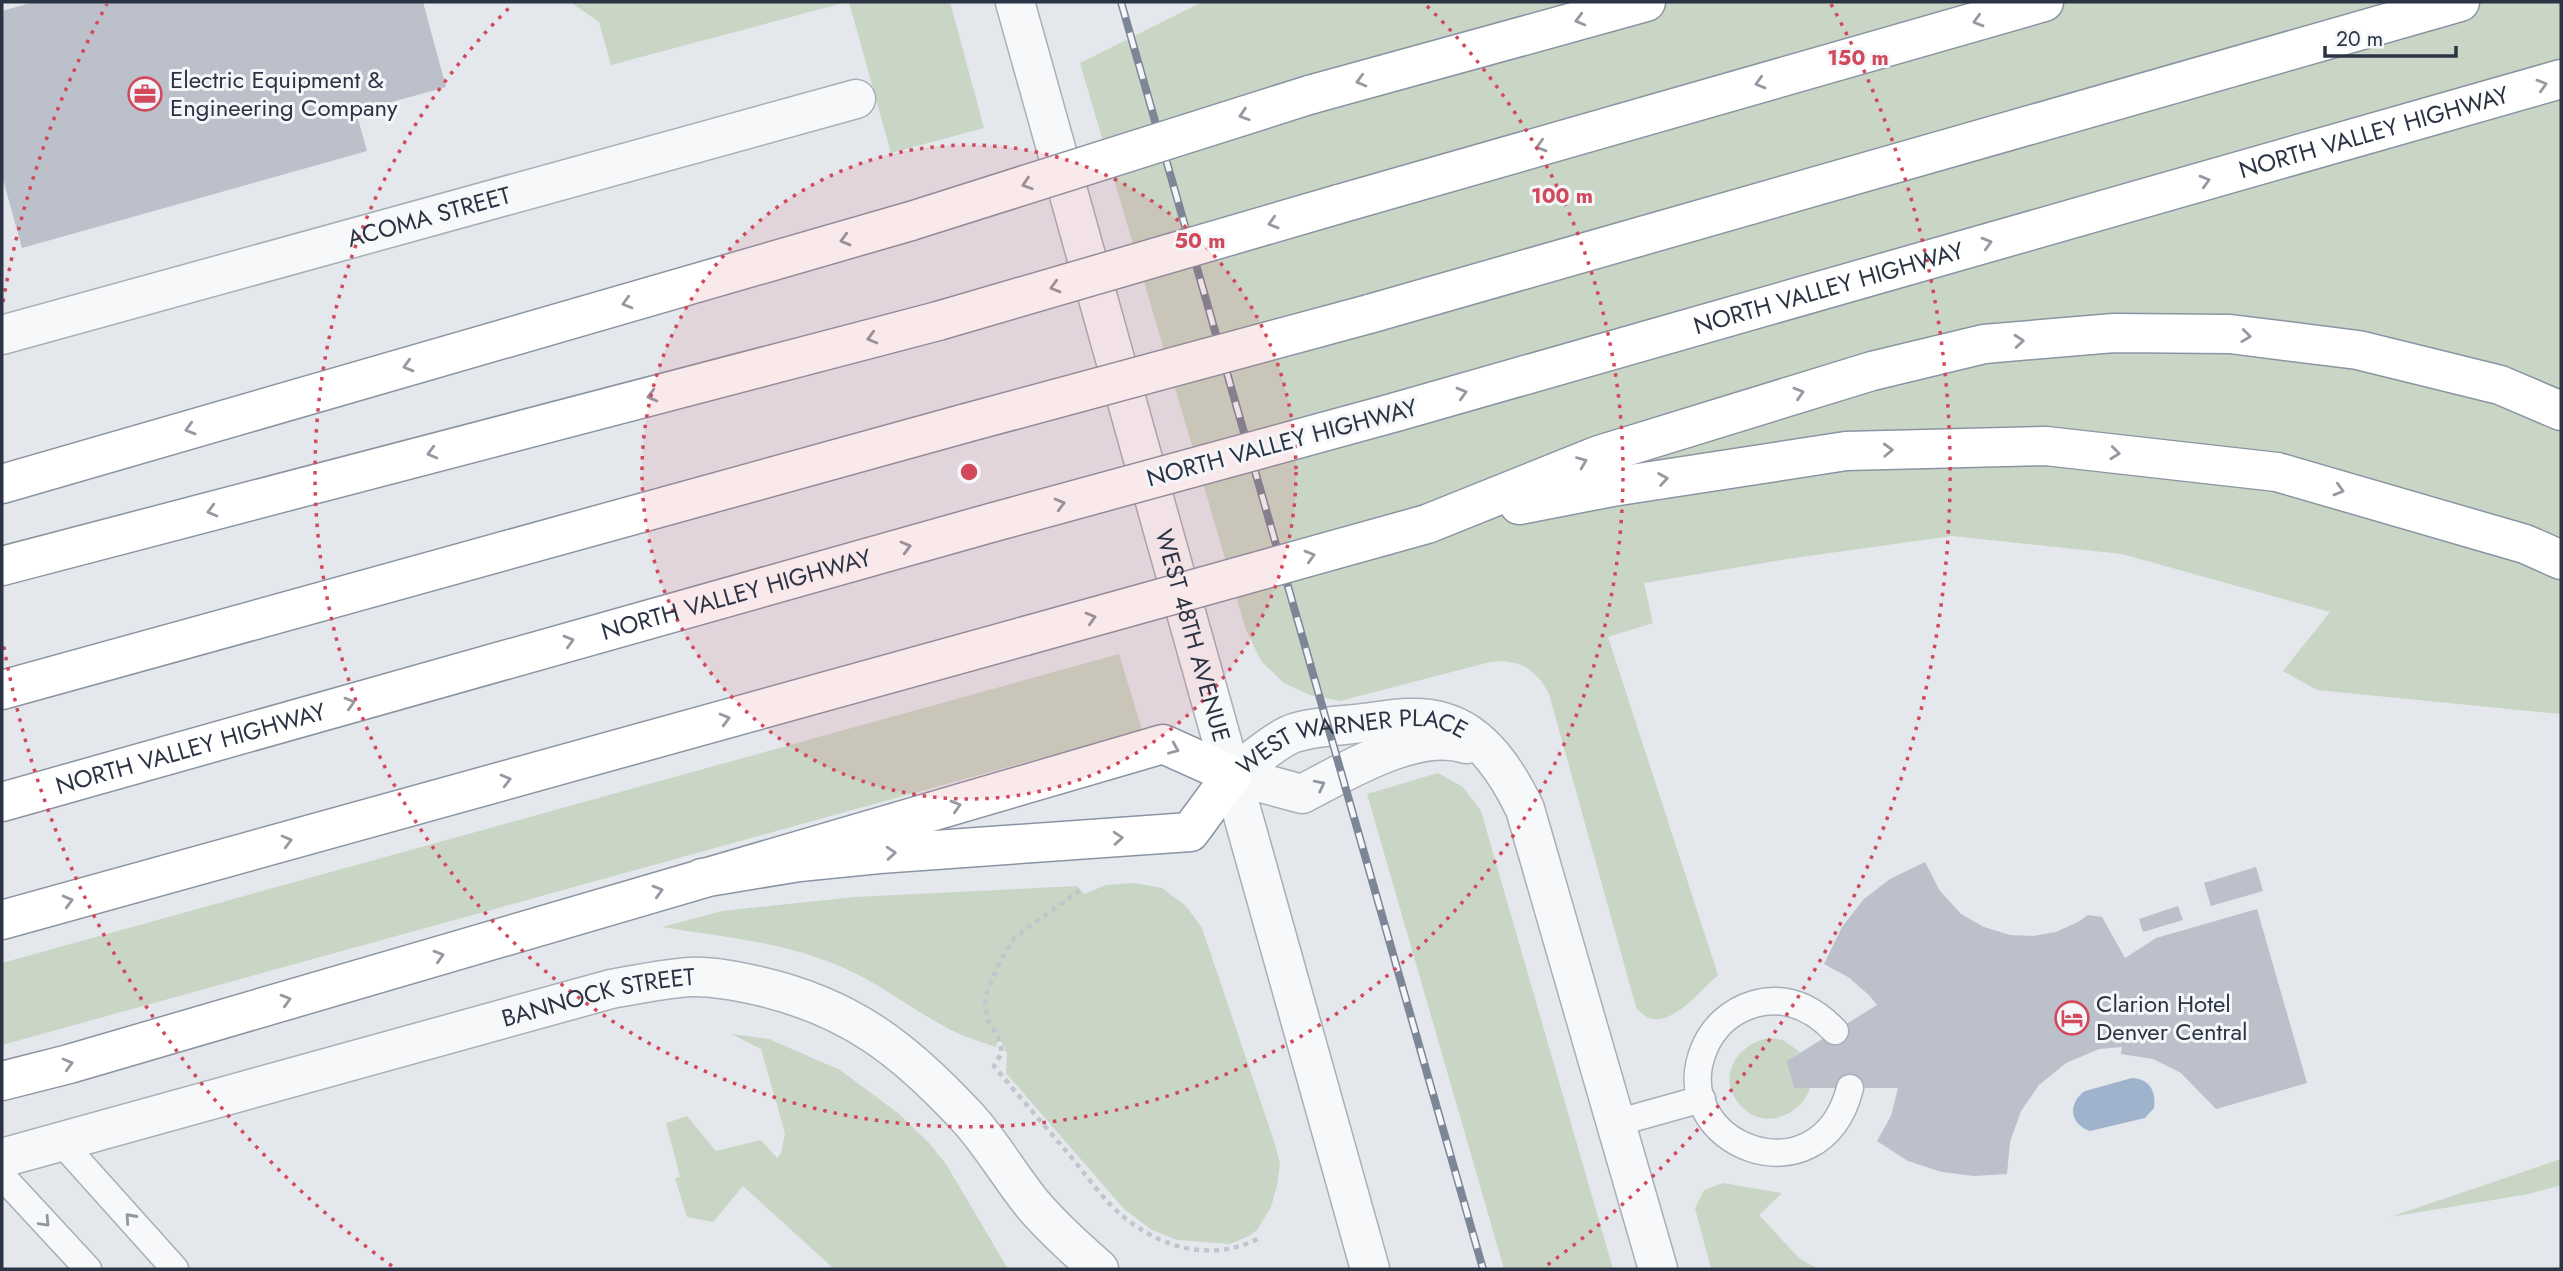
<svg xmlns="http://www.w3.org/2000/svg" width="2563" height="1271" font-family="Jost,sans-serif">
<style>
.green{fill:#c9d6c5}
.water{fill:#9fb4cc}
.building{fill:#bbc0ca}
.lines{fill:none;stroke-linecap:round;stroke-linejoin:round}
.service-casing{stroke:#a9aeb7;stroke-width:29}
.minor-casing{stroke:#a9aeb7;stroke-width:41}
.tertiary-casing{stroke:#a9aeb7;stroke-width:41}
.motorway-casing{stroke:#8b94a3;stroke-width:41}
.path{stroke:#c2c5cb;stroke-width:4.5;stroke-dasharray:5 5;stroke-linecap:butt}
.service{stroke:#f7f8fa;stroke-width:26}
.minor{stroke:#f7f8fa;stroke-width:38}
.tertiary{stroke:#f7f8fa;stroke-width:38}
.motorway{stroke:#fff;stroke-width:38}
.rail-casing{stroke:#7d8696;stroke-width:8}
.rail{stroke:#f4f6f9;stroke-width:5;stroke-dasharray:16;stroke-linecap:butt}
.motorway-bridge-casing{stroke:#8b94a3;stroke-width:41;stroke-linecap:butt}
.motorway-bridge{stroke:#fff;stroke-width:38}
.oneway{stroke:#959aa2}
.oneway2{stroke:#9196a0}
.ring{fill:none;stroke:#d1495b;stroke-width:3.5;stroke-dasharray:3.5 7}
.labels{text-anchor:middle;stroke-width:6;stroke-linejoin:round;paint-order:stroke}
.poi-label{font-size:24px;fill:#2b3445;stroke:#f4f6f9;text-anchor:start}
.street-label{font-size:24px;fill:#2b3445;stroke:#f4f6f9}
.centre{fill:#d1495b;stroke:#f4f6f9;stroke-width:3.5}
.ring-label{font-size:21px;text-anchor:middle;font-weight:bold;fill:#d1495b;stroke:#f4f6f9;stroke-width:6;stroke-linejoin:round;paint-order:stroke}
</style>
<rect width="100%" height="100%" fill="#e4e7ec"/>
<g class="green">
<polygon points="570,2 847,2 611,65 599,22"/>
<polygon points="849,2 950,2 984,128 891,153"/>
<path d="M1202,2H2561V714L2317,690L2283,671L2330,612L2122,554L1952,536L1787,559L1644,583L1653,623L1608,637L1718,975C1698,993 1660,1042 1636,1007L1549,694C1536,669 1519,658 1490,662L1340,701L1310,695L1284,683L1261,661L1246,630L1080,63Z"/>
<polygon points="1119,654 1142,730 2,1045 2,963"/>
<polygon points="1438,773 1463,787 1481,811 1613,1269 1504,1269 1367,794"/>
<path d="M1134,883L1162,888L1186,906L1202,928L1274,1141L1280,1163L1277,1185L1271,1207L1257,1230L1247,1237L1230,1244L1177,1240L1152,1230L1124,1209L1006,1073L1007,1054L999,1038L996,1047C981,1042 965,1037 951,1030C914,1011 882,985 844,968C787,942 724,937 662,927L722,911L855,897L1077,886L1084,894L1106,885Z"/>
<polygon points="731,1034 769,1039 840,1070 898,1113 928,1142 946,1164 1008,1269 834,1269 743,1186 713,1222 687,1217 675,1178 680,1177 666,1123 687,1116 716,1151 761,1140 777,1158 781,1153 785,1133 761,1049"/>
<path d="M1770,1038L1783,1040L1800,1052L1788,1061L1810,1088C1801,1116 1763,1131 1741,1106C1715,1078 1737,1043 1770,1038Z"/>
<polygon points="2561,1159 2561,1185 2529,1194 2390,1217"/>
<polygon points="1723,1183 1782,1193 1759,1215 1800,1259 1818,1269 1711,1269 1695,1208 1704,1190"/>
</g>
<path class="water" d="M2132,1078C2150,1079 2156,1091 2154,1108L2145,1118L2090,1131C2070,1125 2067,1103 2085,1091Z"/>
<g class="building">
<polygon points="34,2 423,2 446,87 356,112 367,151 22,248 2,176 2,11"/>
<polygon points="1925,862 1940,891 1961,914 1984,927 2010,935 2033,936 2056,932 2078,922 2088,915 2102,917 2125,958 2156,938 2257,909 2307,1083 2216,1109 2181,1073 2153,1059 2121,1054 2122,1047 2099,1049 2066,1063 2039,1085 2021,1111 2010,1142 2007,1174 1974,1176 1942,1172 1908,1161 1877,1141 1891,1116 1898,1088 1794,1088 1787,1061 1877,1005 1869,995 1848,977 1824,964 1842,927 1864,899 1890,879"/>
<polygon points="2256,867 2263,891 2211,906 2204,883"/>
<polygon points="2178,906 2183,920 2143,932 2139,919"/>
</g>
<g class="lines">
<defs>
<g id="service">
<path d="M1835,1031C1813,1008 1786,995 1754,1004C1731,1011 1713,1027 1704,1049C1665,1144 1820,1206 1850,1088"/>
<polyline points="1616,1123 1702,1099"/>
<polyline points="62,1143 175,1269"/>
<polyline points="2,1176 88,1269"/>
</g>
<g id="minor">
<path id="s1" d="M2,335L856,99"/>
<path id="s2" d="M1232,775C1247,765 1278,738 1294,733C1315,726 1341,726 1363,723C1388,720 1418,714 1443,722C1483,733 1508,774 1525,809L1658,1269"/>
<path d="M1232,775L1302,794C1345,772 1416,728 1466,744"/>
</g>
<g id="tertiary">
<path id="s3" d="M1015,2L1370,1269"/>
<path id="s4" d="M2,1158L611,989C638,984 664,979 690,977C713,976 737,981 759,986C850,1007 904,1049 967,1117C992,1144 1010,1177 1034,1206C1054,1229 1076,1249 1099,1269"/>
</g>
<g id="motorway">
<polyline points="1309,95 1646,2"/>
<polyline points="1339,204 2044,2"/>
<polyline points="1369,314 2460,2"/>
<path id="s5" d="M1396,412L2561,79"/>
<polyline points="2,484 911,221"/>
<polyline points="1519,505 1612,487 1846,451 2046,446 2277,472 2525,544 2561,560"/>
<polyline points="1427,524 1599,455 1872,371 1984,344 2114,333 2230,334 2358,350 2500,385 2561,411"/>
<polyline points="2,566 938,321"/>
<polyline points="2,690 966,423"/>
<path id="s6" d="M2,802L994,522"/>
<polyline points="2,920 1025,636"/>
<path d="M2,1081L69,1064C434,957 799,852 1163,744L1232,775L1190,832L879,854L799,862L702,878"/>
</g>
</defs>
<use href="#service" class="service-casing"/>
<use href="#minor" class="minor-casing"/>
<use href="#tertiary" class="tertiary-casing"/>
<use href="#motorway" class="motorway-casing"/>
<path class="path" d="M1080,890L1014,938L1000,961L985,997L987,1019L998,1037L1002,1052L994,1066C1018,1095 1043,1124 1067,1152C1084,1172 1101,1197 1120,1214C1160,1248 1211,1263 1260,1238"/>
<use href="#service" class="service"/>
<use href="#minor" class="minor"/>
<use href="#tertiary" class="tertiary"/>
<use href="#motorway" class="motorway"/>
<defs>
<polyline id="rail" points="1121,2 1483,1269"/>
</defs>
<use href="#rail" class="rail-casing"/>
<use href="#rail" class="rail"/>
<defs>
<g id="motorway-bridge">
<polyline points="911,221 1309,95"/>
<polyline points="938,321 1339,204"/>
<polyline points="966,423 1369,314"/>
<polyline points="994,522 1396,412"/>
<polyline points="1025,636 1427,524"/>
</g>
</defs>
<use href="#motorway-bridge" class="motorway-bridge-casing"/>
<use href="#motorway-bridge" class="motorway-bridge"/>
</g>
<defs><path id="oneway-chevron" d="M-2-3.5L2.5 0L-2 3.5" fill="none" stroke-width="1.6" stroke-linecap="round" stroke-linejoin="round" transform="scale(1.75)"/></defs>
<g class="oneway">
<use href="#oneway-chevron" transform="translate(1580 20) rotate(165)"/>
<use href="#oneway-chevron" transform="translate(1978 21) rotate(164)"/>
<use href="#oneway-chevron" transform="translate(1361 81) rotate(165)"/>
<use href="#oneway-chevron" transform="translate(1760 83) rotate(164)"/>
<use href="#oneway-chevron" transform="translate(2542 85) rotate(-16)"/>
<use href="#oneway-chevron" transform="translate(1244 115) rotate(162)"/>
<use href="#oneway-chevron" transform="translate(1541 146) rotate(164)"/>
<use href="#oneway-chevron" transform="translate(2205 181) rotate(-16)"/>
<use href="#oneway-chevron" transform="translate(1027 184) rotate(162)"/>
<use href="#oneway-chevron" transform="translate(1273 223) rotate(164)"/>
<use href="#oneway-chevron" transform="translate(845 240) rotate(164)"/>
<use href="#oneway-chevron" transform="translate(1987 243) rotate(-16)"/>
<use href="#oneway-chevron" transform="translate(1055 287) rotate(164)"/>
<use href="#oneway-chevron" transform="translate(627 303) rotate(164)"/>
<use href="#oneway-chevron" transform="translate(2246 336) rotate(7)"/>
<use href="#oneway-chevron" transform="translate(872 338) rotate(165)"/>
<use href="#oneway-chevron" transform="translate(2019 341) rotate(-5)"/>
<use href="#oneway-chevron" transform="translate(408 366) rotate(164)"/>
<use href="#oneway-chevron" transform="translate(1462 393) rotate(-16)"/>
<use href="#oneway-chevron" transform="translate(1799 393) rotate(-17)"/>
<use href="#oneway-chevron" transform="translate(652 396) rotate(165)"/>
<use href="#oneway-chevron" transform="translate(190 429) rotate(164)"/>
<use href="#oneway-chevron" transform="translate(1888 450) rotate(-2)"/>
<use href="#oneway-chevron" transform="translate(432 453) rotate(165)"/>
<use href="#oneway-chevron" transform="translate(2115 453) rotate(6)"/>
<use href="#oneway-chevron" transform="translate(1582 462) rotate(-22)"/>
<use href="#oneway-chevron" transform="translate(1663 479) rotate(-9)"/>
<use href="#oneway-chevron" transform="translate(2339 490) rotate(16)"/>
<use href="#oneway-chevron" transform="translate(1060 504) rotate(-15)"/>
<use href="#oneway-chevron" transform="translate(212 511) rotate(165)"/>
<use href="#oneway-chevron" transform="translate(906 547) rotate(-15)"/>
<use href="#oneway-chevron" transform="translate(1310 556) rotate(-16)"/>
<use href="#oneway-chevron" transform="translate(1091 618) rotate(-16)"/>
<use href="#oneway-chevron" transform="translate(569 641) rotate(-16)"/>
<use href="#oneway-chevron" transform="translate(350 703) rotate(-16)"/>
<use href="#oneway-chevron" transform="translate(725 719) rotate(-15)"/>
<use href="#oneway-chevron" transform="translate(1174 749) rotate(23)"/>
<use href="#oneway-chevron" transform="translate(506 780) rotate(-15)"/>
<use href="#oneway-chevron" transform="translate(956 806) rotate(-16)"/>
<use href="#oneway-chevron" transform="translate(1118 838) rotate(-4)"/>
<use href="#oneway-chevron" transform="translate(287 841) rotate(-15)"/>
<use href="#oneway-chevron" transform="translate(891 853) rotate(-4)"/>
<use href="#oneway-chevron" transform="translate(658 891) rotate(-16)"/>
<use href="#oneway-chevron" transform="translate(68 901) rotate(-15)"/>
<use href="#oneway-chevron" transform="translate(439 956) rotate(-16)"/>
<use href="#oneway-chevron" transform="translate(286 1000) rotate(-16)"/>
<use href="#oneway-chevron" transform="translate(68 1064) rotate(-15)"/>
</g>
<g class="oneway2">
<use href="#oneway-chevron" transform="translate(1320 785) rotate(-27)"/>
<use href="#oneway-chevron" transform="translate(130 1218) rotate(-132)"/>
<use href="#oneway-chevron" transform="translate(45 1222) rotate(47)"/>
</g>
<circle cx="969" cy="472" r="327" fill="#d1495b" fill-opacity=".12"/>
<g class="ring">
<circle cx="969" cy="472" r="327"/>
<path d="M1427 6A654 654 0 1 1 511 6"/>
<path d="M392 1266A981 981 0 0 1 3 642M3 302A981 981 0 0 1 107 4M1831 4A981 981 0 0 1 1546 1266"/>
</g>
<defs>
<symbol id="office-ring" viewBox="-11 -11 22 22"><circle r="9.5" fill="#f4f6f9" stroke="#d1495b" stroke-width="1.5"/><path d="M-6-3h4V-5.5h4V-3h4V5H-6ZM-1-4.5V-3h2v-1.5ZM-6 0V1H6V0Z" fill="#d1495b"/></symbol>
<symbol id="hotel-ring" viewBox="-11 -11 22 22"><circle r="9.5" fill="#f4f6f9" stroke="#d1495b" stroke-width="1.5"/><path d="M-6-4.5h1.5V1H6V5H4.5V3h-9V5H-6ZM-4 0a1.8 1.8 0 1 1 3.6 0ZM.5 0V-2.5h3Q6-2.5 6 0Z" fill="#d1495b"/></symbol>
</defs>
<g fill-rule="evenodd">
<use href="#office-ring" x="126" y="75" width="38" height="38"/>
<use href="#hotel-ring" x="2053" y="999" width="38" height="38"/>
</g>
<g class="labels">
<g class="poi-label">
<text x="170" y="88">Electric Equipment &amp;<tspan x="170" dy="28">Engineering Company</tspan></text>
<text x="2096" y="1012">Clarion Hotel<tspan x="2096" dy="28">Denver Central</tspan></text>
</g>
<g class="street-label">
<text dy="8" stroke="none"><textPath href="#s5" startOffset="1017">NORTH VALLEY HIGHWAY</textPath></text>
<text dy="8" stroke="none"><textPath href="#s1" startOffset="443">ACOMA STREET</textPath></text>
<text dy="8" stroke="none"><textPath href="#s5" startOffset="450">NORTH VALLEY HIGHWAY</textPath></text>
<text transform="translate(1282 443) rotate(-15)" y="8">NORTH VALLEY HIGHWAY</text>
<text dy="8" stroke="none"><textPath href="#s6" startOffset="763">NORTH VALLEY HIGHWAY</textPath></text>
<text dy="8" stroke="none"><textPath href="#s3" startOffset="658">WEST 48TH AVENUE</textPath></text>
<text dy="8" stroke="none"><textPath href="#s6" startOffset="196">NORTH VALLEY HIGHWAY</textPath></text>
<text dy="8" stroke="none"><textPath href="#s2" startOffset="130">WEST WARNER PLACE</textPath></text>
<text dy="8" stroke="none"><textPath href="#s4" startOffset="618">BANNOCK STREET</textPath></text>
</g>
</g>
<circle cx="969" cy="472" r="10" class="centre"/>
<g class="ring-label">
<text x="1858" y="65">150 m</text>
<text x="1562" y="203">100 m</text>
<text x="1200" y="248">50 m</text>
</g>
<rect width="2563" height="1271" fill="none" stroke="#2b3445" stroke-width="7"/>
<path d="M2325 46v10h131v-10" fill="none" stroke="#2b3445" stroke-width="3.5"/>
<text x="2336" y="46" font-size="21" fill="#2b3445" stroke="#f4f6f9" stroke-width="5" paint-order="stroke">20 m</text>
</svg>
